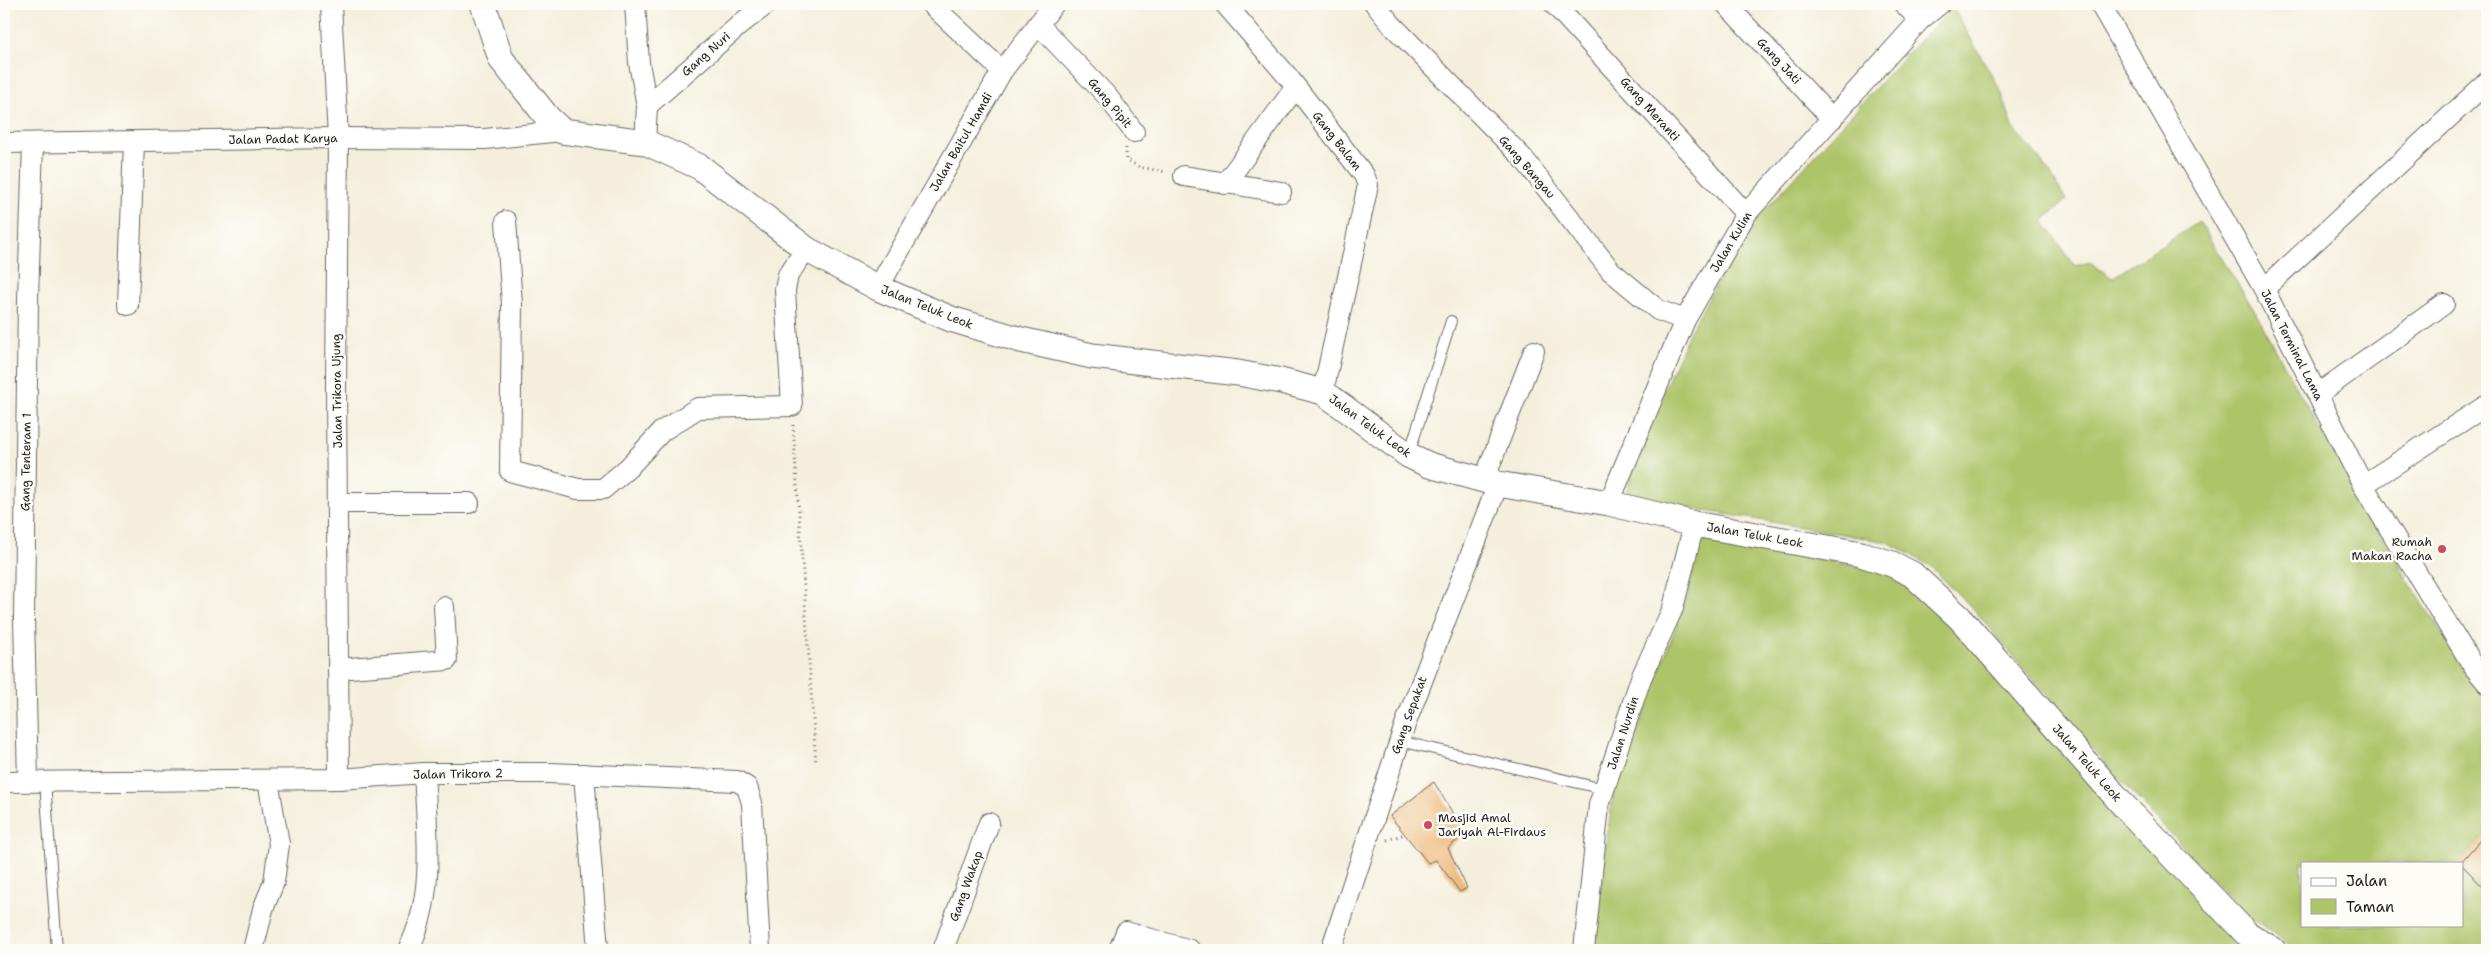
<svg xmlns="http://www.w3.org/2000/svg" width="2491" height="954" font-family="'Shantell Sans',sans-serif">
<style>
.green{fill:#aec469;stroke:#657042}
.building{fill:#edb877}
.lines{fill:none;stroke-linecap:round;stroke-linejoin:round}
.service-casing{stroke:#686660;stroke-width:12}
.minor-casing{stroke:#686660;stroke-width:22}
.tertiary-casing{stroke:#686660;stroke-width:27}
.path{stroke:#686660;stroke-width:3;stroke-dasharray:1 4;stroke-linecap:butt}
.service{stroke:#fff;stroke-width:10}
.minor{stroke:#fff;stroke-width:20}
.tertiary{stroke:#fff;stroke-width:25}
.poi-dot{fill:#d1495b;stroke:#fdfcf7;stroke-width:2}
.labels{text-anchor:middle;stroke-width:5;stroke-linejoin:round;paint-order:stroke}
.street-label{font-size:12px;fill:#1c1c1c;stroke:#fdfcf7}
.poi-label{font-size:12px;fill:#1c1c1c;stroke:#fdfcf7;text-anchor:end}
</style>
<rect width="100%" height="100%" fill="#fdfcf7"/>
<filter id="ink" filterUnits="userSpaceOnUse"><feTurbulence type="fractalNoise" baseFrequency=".02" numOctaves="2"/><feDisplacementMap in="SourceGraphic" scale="10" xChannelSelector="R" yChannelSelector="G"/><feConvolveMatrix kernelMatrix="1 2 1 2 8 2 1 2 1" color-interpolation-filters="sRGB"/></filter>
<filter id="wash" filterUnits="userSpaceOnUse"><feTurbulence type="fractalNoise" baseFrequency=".0096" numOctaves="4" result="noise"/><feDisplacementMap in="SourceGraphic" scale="20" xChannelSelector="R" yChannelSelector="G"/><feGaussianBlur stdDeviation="1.12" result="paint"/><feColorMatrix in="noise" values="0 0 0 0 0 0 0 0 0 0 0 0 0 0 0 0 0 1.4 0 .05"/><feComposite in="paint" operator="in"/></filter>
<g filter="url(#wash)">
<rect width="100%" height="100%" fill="#f4efdd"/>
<g class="green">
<polygon points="1953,8 2001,91 2013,127 2049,171 2066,200 2043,221 2075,266 2090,262 2112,278 2199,222 2254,310 2321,432 2412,587 2487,701 2487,832 2460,863 2302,863 2302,925 2462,925 2462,867 2487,891 2487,950 2297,950 2240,910 2087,743 1977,613 1929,565 1888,542 1625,497 1641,441 1690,331 1747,230 1911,49"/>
<polygon points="1699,538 1872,569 1907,583 1947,617 2252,950 1594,950 1599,895 1613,796 1688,594"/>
</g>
<g id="blocks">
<g class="building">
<polygon points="1434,782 1465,834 1448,848 1467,888 1460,892 1436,860 1428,863 1390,816"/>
<polygon points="2487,832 2487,891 2460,863"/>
</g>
</g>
</g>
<g filter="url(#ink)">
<use href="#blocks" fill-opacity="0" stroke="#686660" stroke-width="1"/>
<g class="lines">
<defs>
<g id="service">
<polyline points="1409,454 1451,321"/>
<polyline points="1400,741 1604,789"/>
<polyline points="45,781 57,950"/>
</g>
<g id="minor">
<polyline points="331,4 338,138 336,389 339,779"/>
<polyline points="635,4 639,63 647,106 645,142"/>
<polyline points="931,4 1002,71"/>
<polyline points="1225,4 1289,78 1364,175 1368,185 1323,392"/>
<polyline points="1375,4 1391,24 1523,158 1611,271 1658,310 1685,320"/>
<polyline points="1554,4 1746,214"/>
<polyline points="1726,4 1832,119"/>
<polyline points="1904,4 1920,20"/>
<polyline points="2100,4 2264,289 2363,485 2473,666 2487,683"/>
<polyline points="1038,24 1107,96 1134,132"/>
<polyline points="647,106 743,22 767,4"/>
<polyline points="4,143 338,138 485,139 562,131"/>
<polyline points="1184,176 1281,192"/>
<polyline points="1225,184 1295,88"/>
<polyline points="506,221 512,304 510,471 578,489 603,489 628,468 662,431 698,408 792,406 785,290 788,275 806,249"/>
<polyline points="878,288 1002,71 1054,4"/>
<polyline points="2264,289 2487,82"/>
<polyline points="128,305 134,142"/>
<polyline points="2318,394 2444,304"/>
<polyline points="1484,480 1534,351"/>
<polyline points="2363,485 2487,405"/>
<polyline points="338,503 469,503"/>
<polyline points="1609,503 1685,320 1746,214 1920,20 1940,4"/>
<polyline points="338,669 447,660 444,607"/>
<polyline points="584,774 598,950"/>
<polyline points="28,781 24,618 28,299 33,143"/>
<polyline points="4,782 339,779 424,773 550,773 737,781 747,787 752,803 760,950"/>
<polyline points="253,950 263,909 274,882 279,844 268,780"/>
<path d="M408,950C436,897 427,831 424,773"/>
<polyline points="943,950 989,823"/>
<polyline points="1119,950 1126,932 1190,950"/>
<polyline points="1331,950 1405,725 1498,484"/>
<polyline points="1584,950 1599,805 1641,678 1673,608 1694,524"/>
</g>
<polyline id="tertiary" points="483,4 501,59 548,118 562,131 645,142 700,167 806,249 878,288 951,319 1021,340 1092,356 1238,373 1281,381 1323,392 1408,455 1429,465 1498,484 1609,503 1694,524 1861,554 1892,564 1912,574 1960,618 2125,807 2246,933 2273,950"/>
</defs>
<use href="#service" class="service-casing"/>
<use href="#minor" class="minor-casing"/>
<use href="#tertiary" class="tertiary-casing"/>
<g class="path">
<polyline points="1126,148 1126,159 1139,167 1166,172"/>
<polyline points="793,425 816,764"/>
<polyline points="1387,840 1405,834"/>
</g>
<use href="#service" class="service"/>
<use href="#minor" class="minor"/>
<use href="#tertiary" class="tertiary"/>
</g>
</g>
<g class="poi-dot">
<circle cx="2442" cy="549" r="5"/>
<circle cx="1428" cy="825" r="5"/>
</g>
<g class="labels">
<g class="street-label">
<text transform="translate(706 54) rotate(-41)" y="4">Gang Nuri</text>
<text transform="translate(1779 61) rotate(47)" y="4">Gang Jati</text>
<text transform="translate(1110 103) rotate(50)" y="4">Gang Pipit</text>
<text transform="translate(1650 109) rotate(48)" y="4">Gang Meranti</text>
<text transform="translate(283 139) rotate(-1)" y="4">Jalan Padat Karya</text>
<text transform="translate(1337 141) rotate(52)" y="4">Gang Balam</text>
<text transform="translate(961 142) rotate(-60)" y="4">Jalan Baitul Hamdi</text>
<text transform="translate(1527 167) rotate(49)" y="4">Gang Bangau</text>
<text transform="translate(1731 242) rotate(-59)" y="4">Jalan Kulim</text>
<text transform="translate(927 307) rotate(22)" y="4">Jalan Teluk Leok</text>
<text transform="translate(2292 345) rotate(63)" y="4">Jalan Terminal Lama</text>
<text transform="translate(337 391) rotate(-91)" y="4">Jalan Trikora Ujung</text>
<text transform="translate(1370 426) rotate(36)" y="4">Jalan Teluk Leok</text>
<text transform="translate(26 462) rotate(-89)" y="4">Gang Tenteram 1</text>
<text transform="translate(1755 535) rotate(10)" y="4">Jalan Teluk Leok</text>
<text transform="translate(1409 715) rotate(-70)" y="4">Gang Sepakat</text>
<text transform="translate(1623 733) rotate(-72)" y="4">Jalan Nurdin</text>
<text transform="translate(2087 763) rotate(49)" y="4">Jalan Teluk Leok</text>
<text transform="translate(458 774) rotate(-1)" y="4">Jalan Trikora 2</text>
<text transform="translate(966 886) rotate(-70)" y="4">Gang Wakap</text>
</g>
<g class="poi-label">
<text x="2432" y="546">Rumah<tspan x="2432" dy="14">Makan Racha</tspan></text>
<text x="1438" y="822" text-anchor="start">Masjid Amal<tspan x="1438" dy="14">Jariyah Al-Firdaus</tspan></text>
</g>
</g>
<rect width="2491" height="954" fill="none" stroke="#fdfcf7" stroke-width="20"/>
<rect x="2301" y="862" width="162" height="65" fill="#fdfcf7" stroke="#a3a29f"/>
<rect x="2311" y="878" width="25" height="8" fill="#ffffff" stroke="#a3a29f"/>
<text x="2346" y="886" font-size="15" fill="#1c1c1c">Jalan</text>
<rect x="2311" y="899" width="25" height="15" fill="#aec469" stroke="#a3a29f"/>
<text x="2346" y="912" font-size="15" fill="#1c1c1c">Taman</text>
</svg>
